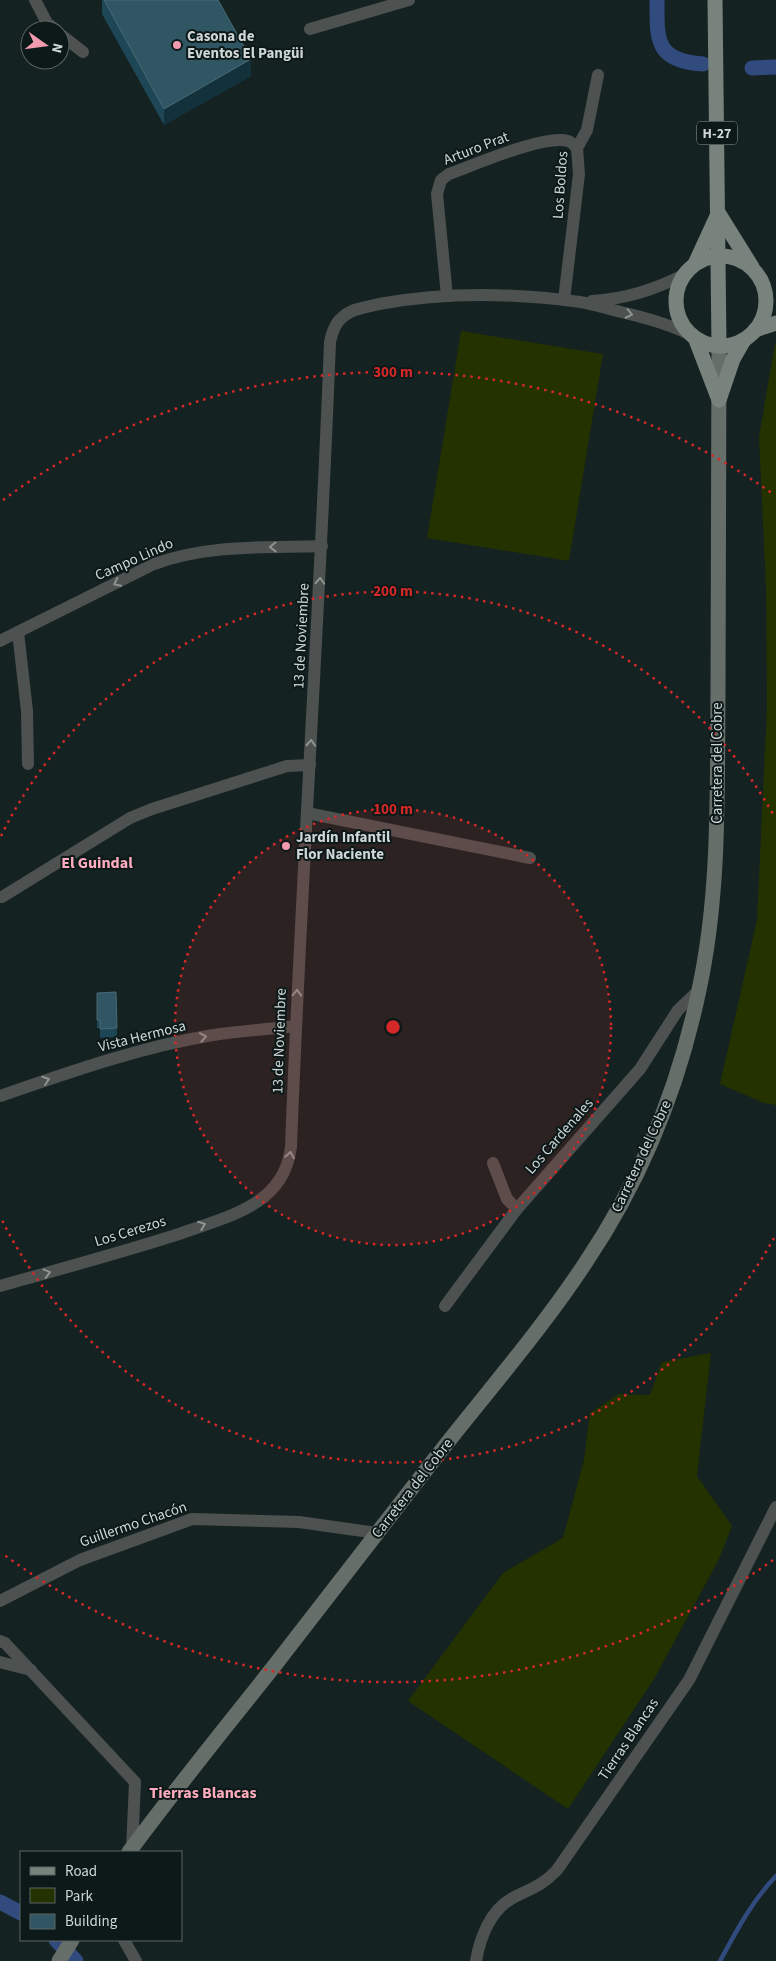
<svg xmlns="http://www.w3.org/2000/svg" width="776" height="1961" font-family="'Source Sans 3',sans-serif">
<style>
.green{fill:#243200}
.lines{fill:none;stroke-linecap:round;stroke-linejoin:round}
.stream{stroke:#314b7e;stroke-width:4.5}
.canal{stroke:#314b7e;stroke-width:15}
.street{stroke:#4d514f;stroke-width:12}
.secondary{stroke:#666e69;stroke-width:15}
.primary{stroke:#79837d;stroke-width:15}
.wall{fill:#1d4656}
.shaded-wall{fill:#12313b}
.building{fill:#305563;stroke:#496a75}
.oneway{stroke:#8e9492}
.ring{fill:none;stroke:#d62828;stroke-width:2.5;stroke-dasharray:2.5 5}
.poi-dot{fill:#f29aae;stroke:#0c1918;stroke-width:2}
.labels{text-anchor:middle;stroke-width:4;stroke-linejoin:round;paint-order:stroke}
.shield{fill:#0c1918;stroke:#949d9d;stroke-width:1}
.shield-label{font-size:14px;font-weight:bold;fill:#ced6d6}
.poi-label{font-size:15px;font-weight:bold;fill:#ced6d6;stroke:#0c1918;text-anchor:start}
.street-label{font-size:15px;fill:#ced6d6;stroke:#0c1918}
.neighbourhood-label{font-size:16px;font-weight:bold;fill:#ffacbe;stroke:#0c1918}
.centre{fill:#d62828;stroke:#0c1918;stroke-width:2.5}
.ring-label{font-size:15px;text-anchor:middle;font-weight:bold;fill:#d62828;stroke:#0c1918;stroke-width:4;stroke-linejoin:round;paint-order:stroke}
</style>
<rect width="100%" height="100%" fill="#152222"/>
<g class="green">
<polygon points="461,331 603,354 569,561 427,538"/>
<polygon points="775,343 776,343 776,1105 764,1103 720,1084 757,920 767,707 766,588 759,437"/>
<polygon points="711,1353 697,1476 732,1526 719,1559 654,1679 568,1809 408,1701 503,1573 563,1538 584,1460 590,1413 619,1394 650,1395 662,1362"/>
</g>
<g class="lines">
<path class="stream" d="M720,1961C737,1930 752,1901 776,1876"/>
<g class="canal">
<path d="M657,0C657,40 655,61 703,64"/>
<polyline points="752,68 776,67"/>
<polyline points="0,1902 21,1913"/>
<polyline points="56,1940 76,1961"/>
</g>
<g class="street">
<polyline points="35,0 47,23 56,30"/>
<polyline points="310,29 409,0"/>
<polyline points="60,34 83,52"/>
<path d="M447,296L437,194L441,180L449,174C474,165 545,134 568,141C572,142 574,145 577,148"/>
<polyline points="564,300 579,174 577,148 587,130 598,75"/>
<path d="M592,301C625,299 655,290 685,274"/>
<polyline points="18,632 27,711 28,764"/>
<path d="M0,641L154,564C209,544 265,548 322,546"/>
<polyline points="307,813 530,858"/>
<polyline points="2,897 130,818 152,809 287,766 310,765"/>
<path d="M0,1096C70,1072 140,1047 213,1035C240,1031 268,1029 296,1026"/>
<polyline points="493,1163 507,1199 517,1209"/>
<path d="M0,1286C60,1269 120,1253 179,1234C207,1224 242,1215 265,1196C281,1182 288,1168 291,1147C301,879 320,611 330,342C332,332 335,322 344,316C353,308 368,307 379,304C445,292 514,293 580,302C593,304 605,308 617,311C642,317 666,323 689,334"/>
<polyline points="445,1306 517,1209 640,1069 678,1010 699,990"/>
<polyline points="0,1601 80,1560 192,1519 299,1522 377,1533"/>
<polyline points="0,1641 5,1643 135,1782 132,1849"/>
<polyline points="0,1662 31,1670"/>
<polyline points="124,1940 136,1961"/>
<path d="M476,1961C480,1938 490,1911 511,1899C531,1888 541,1887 557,1870L689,1680L776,1507"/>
</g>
<g class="secondary">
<path d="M129,1852C176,1788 226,1727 275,1665C325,1600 375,1535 426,1470C479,1401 538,1335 586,1262C641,1180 679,1086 699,990C720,893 717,793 718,694C718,578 718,462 719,346"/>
<polyline points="59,1961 72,1940"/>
</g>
<g class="primary">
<polyline points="715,0 719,346"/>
<polyline points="719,214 752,267"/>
<circle cx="721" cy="301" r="45"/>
<polyline points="695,264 717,216"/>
<polyline points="755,330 776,323"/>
<polyline points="696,340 719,400"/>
<polyline points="719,400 733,359 744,340"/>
</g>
</g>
<g class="wall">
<polygon points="102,0 218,0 251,76 164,125 102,14"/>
<polygon points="116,992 117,1037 100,1038 100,1028 97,1028 97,993"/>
</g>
<polygon class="shaded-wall" points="251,59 251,76 164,125 164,109"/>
<g class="building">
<polygon points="104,0 218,0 251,59 164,109"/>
<polygon points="116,992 117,1028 100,1029 100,1020 97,1020 97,993"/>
</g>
<defs><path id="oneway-chevron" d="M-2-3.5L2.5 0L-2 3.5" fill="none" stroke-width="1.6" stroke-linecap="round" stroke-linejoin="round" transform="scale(1.25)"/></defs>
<g class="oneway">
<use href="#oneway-chevron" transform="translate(629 314) rotate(12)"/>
<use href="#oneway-chevron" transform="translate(273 547) rotate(179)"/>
<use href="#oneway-chevron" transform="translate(320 581) rotate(-87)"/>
<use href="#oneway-chevron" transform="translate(117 583) rotate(154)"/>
<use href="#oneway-chevron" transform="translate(311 743) rotate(-87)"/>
<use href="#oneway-chevron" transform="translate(297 993) rotate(-88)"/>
<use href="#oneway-chevron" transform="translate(203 1037) rotate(-11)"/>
<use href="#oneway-chevron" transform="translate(46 1080) rotate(-19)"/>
<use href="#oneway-chevron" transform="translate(290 1155) rotate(-81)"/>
<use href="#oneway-chevron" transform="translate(202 1225) rotate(-21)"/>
<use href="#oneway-chevron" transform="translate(47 1273) rotate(-15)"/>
</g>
<circle cx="393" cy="1027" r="218" fill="#d62828" fill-opacity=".12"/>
<g class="ring">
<circle cx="393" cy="1027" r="218"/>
<path d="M774 1238A436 436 0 0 1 1 1218M1 836A436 436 0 0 1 774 816"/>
<path d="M773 1560A655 655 0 0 1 3 1554M3 500A655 655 0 0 1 773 494"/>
</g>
<g class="poi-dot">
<circle cx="177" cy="45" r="5"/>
<circle cx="286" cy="846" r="5"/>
</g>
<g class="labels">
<rect class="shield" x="697" y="121.5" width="40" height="23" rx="4"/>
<g class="shield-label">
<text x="717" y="138">H-27</text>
</g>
<g class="poi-label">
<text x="187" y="41">Casona de<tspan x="187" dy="17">Eventos El Pangüi</tspan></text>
<text x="296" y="842">Jardín Infantil<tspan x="296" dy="17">Flor Naciente</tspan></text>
</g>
<g class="street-label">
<text transform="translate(476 148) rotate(-21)" y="5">Arturo Prat</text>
<text transform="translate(560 185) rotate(-86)" y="5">Los Boldos</text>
<text transform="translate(134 559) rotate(-24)" y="5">Campo Lindo</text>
<text transform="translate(301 636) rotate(-87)" y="5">13 de Noviembre</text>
<text transform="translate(717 763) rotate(-90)" y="5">Carretera del Cobre</text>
<text transform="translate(142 1036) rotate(-14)" y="5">Vista Hermosa</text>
<text transform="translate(279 1041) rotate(-88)" y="5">13 de Noviembre</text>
<text transform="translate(559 1136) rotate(-49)" y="5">Los Cardenales</text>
<text transform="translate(641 1156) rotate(-65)" y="5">Carretera del Cobre</text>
<text transform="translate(130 1231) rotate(-17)" y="5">Los Cerezos</text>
<text transform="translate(412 1488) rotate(-52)" y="5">Carretera del Cobre</text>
<text transform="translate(133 1524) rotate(-19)" y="5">Guillermo Chacón</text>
<text transform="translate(628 1739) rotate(-56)" y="5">Tierras Blancas</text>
</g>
<g class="neighbourhood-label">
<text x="97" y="868">El Guindal</text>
<text x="203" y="1798">Tierras Blancas</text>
</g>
</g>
<circle cx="393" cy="1027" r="8" class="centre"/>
<g class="ring-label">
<text x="393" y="377">300 m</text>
<text x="393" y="596">200 m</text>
<text x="393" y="814">100 m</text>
</g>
<rect x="20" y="1851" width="162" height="90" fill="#0c1918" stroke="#5a6564"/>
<rect x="30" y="1867" width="25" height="8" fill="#79837d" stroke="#5a6564"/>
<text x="65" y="1876" font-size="15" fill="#ced6d6">Road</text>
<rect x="30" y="1888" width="25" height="15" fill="#243200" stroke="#5a6564"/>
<text x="65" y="1901" font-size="15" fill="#ced6d6">Park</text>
<rect x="30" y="1914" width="25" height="15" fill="#305563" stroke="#5a6564"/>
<text x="65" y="1926" font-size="15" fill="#ced6d6">Building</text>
<g transform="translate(45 45) rotate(104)"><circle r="24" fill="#0c1918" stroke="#5a6564"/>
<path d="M0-4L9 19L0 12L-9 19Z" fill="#f29aae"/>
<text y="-8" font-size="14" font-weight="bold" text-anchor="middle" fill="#ced6d6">N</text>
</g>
</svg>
